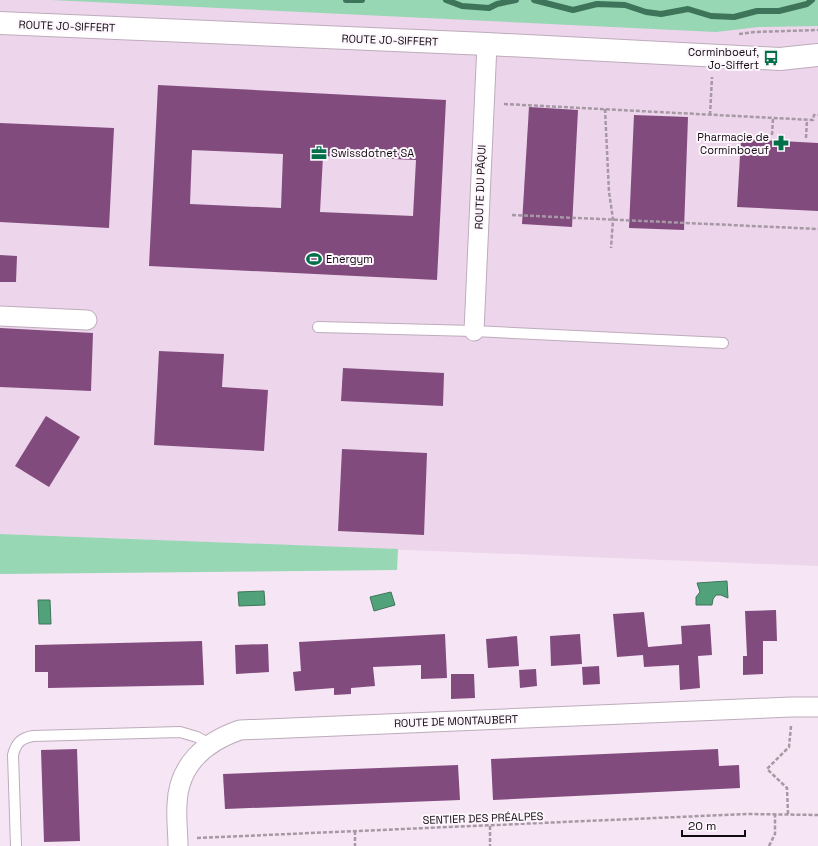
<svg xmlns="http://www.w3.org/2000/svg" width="818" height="846" font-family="'Space Grotesk',sans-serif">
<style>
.built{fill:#edd5eb}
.green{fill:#97d7b4}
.water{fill:#51a27a;stroke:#3e755a}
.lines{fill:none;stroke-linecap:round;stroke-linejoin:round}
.stream{stroke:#3e755a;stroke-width:6}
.building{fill:#814b7e;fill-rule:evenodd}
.lane-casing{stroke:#bdacbb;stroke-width:12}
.street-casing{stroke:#bdacbb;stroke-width:21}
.secondary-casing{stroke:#bdacbb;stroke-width:24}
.path{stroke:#a699a5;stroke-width:2.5;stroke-dasharray:4 2;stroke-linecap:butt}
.lane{stroke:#fff;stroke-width:10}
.street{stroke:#fff;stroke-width:19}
.secondary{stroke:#fff;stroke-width:22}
.labels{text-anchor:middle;stroke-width:4;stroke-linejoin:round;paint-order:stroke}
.street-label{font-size:11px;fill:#120c11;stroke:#fdf6fc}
.poi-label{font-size:11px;fill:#120c11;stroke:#fdf6fc;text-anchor:end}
</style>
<rect width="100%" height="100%" fill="#f6e5f4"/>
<polygon class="built" points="0,0 818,0 818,566 0,534"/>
<g class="green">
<polygon points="51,0 818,0 818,26 759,27 716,32"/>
<polygon points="0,534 398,549 397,570 0,574"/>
</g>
<g class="water">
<polygon points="727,581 728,598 721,595 716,595 713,599 712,605 696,605 696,597 700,592 697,583"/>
<polygon points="264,591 265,605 239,606 238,592"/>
<polygon points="391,592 395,605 374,611 370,597"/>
<polygon points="38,600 50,600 51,624 39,624"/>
</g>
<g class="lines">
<g class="stream">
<polyline points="346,0 362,0"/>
<polyline points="446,0 462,6 489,8 497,4 516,0"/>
<polyline points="534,0 573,10 597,4 625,5 646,12 661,14 688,9 711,16 734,17 757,11 779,11 807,4 812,0"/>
</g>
</g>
<g class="building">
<path d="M158,85L446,100L437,280L149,266ZM192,150L283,154L281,208L190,204ZM323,156L416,160L413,216L320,212Z"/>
<polygon points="529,107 578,110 572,227 522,224"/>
<polygon points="634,115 688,117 684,230 629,228"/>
<polygon points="0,123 114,128 109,228 0,222"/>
<polygon points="741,139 818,143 818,211 737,207"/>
<polygon points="0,255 17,256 16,282 0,282"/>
<polygon points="0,328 93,333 91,391 0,387"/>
<polygon points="159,351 224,354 222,387 268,390 264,451 154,445"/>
<polygon points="343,368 444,373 443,406 341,401"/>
<polygon points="46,416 80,437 49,487 15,466"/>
<polygon points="342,449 427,453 424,535 338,531"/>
<polygon points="776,610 777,641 763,641 763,674 743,675 743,656 747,656 745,611"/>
<polygon points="644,612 648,647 682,644 681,626 710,624 712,655 698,656 700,688 680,690 679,665 644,667 643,655 617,657 613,614"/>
<polygon points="445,634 447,678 421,679 421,665 373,667 375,686 351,688 351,694 334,695 334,688 295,691 293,672 301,671 299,642"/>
<polygon points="580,634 582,664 551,666 550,636"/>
<polygon points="517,636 519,666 488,668 486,639"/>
<polygon points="202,641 204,685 48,688 48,672 35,672 35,645"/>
<polygon points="268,644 269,672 236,674 235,645"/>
<polygon points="599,666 600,684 583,685 582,667"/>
<polygon points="536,669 537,686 520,688 519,670"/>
<polygon points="451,674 474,674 475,698 451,699"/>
<polygon points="77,749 80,841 44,842 41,750"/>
<polygon points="718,749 719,766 739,765 740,788 493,800 491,759"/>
<polygon points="458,765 460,800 225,809 223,774"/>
</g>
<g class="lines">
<defs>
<g id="lane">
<polyline points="318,327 474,331 723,343"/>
<path d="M16,846L13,755C16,743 21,738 33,736L180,732L197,737L210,744"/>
</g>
<g id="street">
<polyline points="0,316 87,320"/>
<polyline points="474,331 487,44"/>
<path d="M178,846C178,833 176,819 177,805C178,765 205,742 240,730L791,707H818"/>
</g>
<polyline id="secondary" points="0,23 487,44 780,59 818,55"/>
</defs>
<use href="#lane" class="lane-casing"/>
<use href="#street" class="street-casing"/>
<use href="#secondary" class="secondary-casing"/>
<g class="path">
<polyline points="739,34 754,32 818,30"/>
<polyline points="504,104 813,120 814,115 818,115"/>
<polyline points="605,109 609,192 613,219 611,248"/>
<polyline points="710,115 712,77"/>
<polyline points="772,135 773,118"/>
<polyline points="806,138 807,120"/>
<polyline points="512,215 818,229"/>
<polyline points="788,814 787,788 767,769 789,747 791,726"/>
<polyline points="490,826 490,846"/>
<polyline points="355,831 355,846"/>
<polyline points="197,838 747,814 818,815"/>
<polyline points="769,846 775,834 775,814"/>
</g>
<use href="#lane" class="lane"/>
<use href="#street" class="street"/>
<use href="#secondary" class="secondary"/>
</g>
<defs>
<symbol id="bus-bare" viewBox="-9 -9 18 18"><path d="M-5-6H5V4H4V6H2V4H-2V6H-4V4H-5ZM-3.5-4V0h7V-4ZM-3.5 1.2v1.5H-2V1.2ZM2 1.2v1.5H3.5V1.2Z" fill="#027049" stroke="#fdf6fc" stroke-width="2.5" paint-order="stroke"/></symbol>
<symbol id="pharmacy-bare" viewBox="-9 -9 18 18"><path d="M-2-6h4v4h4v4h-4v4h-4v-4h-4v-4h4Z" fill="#027049" stroke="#fdf6fc" stroke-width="2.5" paint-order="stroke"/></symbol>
<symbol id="office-bare" viewBox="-9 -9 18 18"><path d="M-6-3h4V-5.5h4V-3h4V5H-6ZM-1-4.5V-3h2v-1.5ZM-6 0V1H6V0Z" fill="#027049" stroke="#fdf6fc" stroke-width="2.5" paint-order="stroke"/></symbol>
<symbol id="stadium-bare" viewBox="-9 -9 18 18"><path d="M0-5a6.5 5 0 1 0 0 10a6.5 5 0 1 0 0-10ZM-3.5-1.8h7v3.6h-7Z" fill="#027049" stroke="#fdf6fc" stroke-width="2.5" paint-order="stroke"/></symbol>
</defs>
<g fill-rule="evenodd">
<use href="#bus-bare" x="760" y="47" width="22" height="22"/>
<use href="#pharmacy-bare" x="770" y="132" width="22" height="22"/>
<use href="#office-bare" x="308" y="142" width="22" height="22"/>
<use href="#stadium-bare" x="303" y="248" width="22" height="22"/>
</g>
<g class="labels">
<g class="street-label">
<text transform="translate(67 26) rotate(2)" y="4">ROUTE JO-SIFFERT</text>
<text transform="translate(390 40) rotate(2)" y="4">ROUTE JO-SIFFERT</text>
<text transform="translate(480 187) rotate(-88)" y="4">ROUTE DU PÂQUI</text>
<text transform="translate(456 721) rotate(-2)" y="4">ROUTE DE MONTAUBERT</text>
<text transform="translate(483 818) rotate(-2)" y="4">SENTIER DES PRÉALPES</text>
</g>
<g class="poi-label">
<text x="759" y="56">Corminboeuf,<tspan x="759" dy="13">Jo-Siffert</tspan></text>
<text x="769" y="141">Pharmacie de<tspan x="769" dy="13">Corminboeuf</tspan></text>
<text x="331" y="157" text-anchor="start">Swissdotnet SA</text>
<text x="326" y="263" text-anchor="start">Energym</text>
</g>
</g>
<path d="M682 830v6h63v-6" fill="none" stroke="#120c11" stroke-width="2"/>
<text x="688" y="830" font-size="12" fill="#120c11" stroke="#fdf6fc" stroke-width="3" paint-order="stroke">20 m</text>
</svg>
